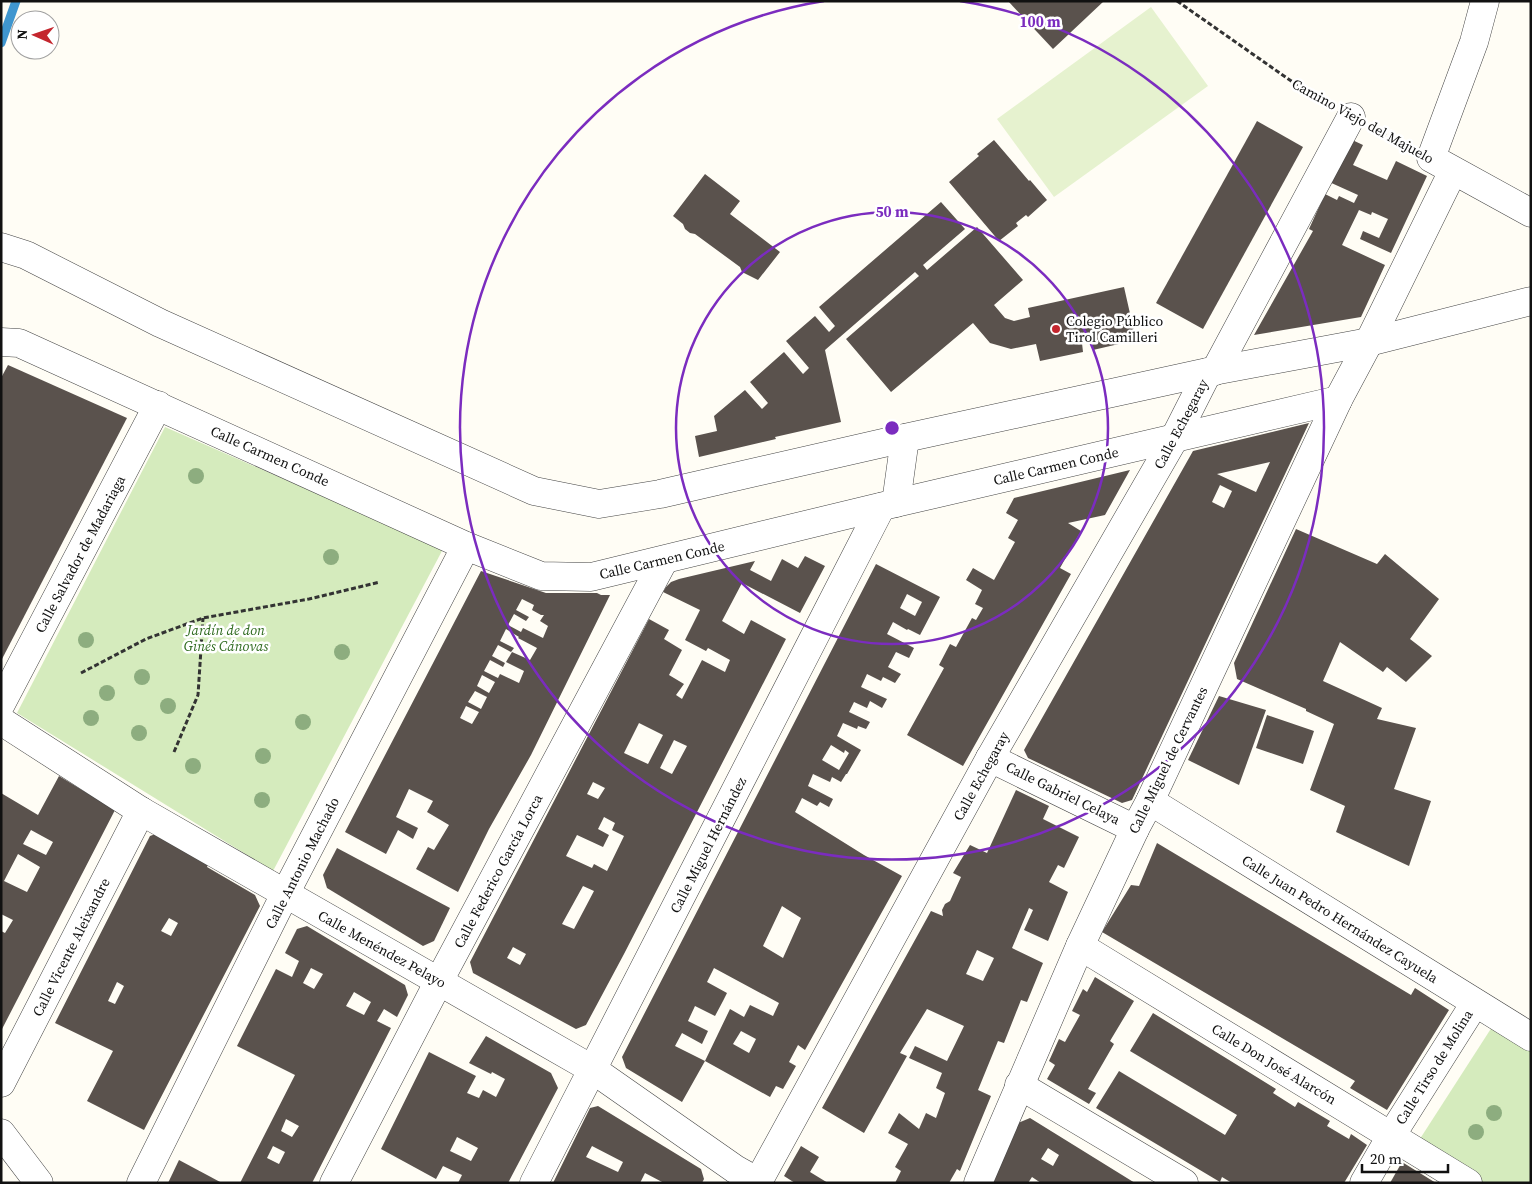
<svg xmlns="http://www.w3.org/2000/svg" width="1532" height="1184" font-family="'Source Serif 4',serif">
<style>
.green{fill:#d5ebbd}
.pitch{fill:#e6f2cf}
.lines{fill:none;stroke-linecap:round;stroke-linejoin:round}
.stream{stroke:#3f96cf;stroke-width:9}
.building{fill:#5a524d;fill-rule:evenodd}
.minor-casing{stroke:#444;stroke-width:29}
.path{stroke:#333;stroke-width:3;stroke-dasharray:5 2.5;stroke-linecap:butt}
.minor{stroke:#fff;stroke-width:28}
.tree{fill:#8dad7f}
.ring{fill:none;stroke:#7b2cbf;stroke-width:2.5}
.poi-dot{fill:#c4262e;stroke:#fff;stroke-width:2}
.labels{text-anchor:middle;stroke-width:5;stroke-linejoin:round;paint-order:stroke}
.street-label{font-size:14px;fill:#111;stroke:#fff}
.poi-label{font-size:14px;fill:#111;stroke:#fff;text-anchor:start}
.park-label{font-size:14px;font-style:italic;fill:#2f6b1f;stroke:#fff}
.centre{fill:#7b2cbf;stroke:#fff;stroke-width:2.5}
.ring-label{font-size:15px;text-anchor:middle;font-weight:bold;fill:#7b2cbf;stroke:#fff;stroke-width:5;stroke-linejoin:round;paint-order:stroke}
</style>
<rect width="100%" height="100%" fill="#fffdf5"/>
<g class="green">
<polygon points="165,427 443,549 273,871 17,713"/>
<polygon points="1492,1027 1531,1051 1531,1183 1479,1183 1416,1145"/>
</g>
<polygon class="pitch" points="1151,7 1208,86 1054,197 997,119"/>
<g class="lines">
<polyline class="stream" points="1,43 16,1"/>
</g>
<g class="building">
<polygon points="1008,1 1104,1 1053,49"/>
<polygon points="1257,121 1303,147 1203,329 1156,303"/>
<polygon points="1348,138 1363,145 1353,165 1387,180 1396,161 1427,176 1391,253 1360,239 1363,231 1379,238 1388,219 1372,212 1371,215 1359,210 1342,245 1385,265 1361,317 1254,335 1313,231 1309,229 1325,194 1337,200 1339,196 1354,203 1358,195 1327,181"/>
<polygon points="994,140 1029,181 1030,180 1047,200 1028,217 1026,215 1016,223 1018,226 999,241 949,182 979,156 977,154"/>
<polygon points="705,174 740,201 730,214 780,252 758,280 742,272 740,267 695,234 690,233 685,229 683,224 673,216"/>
<polygon points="941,202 965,229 923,265 927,270 977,227 1023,280 994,305 1005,318 1014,321 1030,317 1028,308 1124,287 1136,340 1093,350 1090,341 1082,343 1083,352 1040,361 1036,344 1011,349 990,343 973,323 891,392 846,339 919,276 915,272 825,350 841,422 775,437 776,439 699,457 695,436 717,431 714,416 745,390 762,409 768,403 750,382 784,352 803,374 809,368 786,341 815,316 829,332 835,326 819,307"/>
<polygon points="8,365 127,418 1,661 1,378"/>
<path d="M1309,423L1132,800L1122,803L1028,758L1024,750L1193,451ZM1270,462L1256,492L1217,474ZM1220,485L1232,491L1224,508L1212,502Z"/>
<polygon points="1130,470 1105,515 1068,523 1081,531 1060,568 1071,574 963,766 907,735 944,668 939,665 950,644 956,647 972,618 976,620 983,608 975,604 982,590 966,580 973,568 994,580 1015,542 1008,538 1018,520 1006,513 1014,498"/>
<polygon points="1296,529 1377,564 1385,554 1439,599 1410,639 1432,656 1406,682 1387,667 1383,672 1340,642 1323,681 1382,708 1377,719 1416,728 1394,789 1431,801 1409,866 1336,832 1345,806 1310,790 1334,724 1306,711 1306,709 1237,679 1234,663"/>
<path d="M805,556L825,566L800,613L742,583L722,621L744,634L751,620L786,639L624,954L586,1025L576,1029L473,973L470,962L649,619L669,630L664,639L682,650L669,675L684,684L676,695L682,699L702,660L725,672L730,660L708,648L706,651L685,640L700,610L663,592L666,587L671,582L679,579L755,561L750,570L771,581L782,559L798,568ZM639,723L663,735L648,764L624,753ZM674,740L687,746L672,774L660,768ZM593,782L605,788L598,799L587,794ZM604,817L615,823L612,830L624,836L607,871L594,864L592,868L566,856L577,835L603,847L609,835L598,829ZM583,886L594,891L574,929L562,924ZM513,947L526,954L520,965L507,958Z"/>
<path d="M876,564L940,597L920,635L908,629L907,630L893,622L887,634L914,648L909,658L896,652L888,667L901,674L895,683L883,677L881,681L867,674L861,687L887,699L882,708L870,701L867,708L854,702L849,712L870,722L866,729L858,726L857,729L843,723L837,736L861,750L847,774H846L841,782L832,777L830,782L813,774L808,786L833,799L829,807L820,802L817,806L802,798L795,812L864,855L902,876L805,1050L798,1045L789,1062L796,1066L783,1089L776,1086L770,1097L705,1061L730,1009L744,1017L750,1005L773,1016L779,1003L714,968L707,982L727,993L723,1001L715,1016L695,1006L688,1021L708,1031L702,1044L682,1033L675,1046L705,1061L682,1102L626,1068L622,1057ZM907,594L922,602L915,616L900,608ZM831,745L844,753L845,750L849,753L839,770L822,760ZM782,906L801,918L783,958L763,946ZM741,1031L756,1039L749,1053L733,1044Z"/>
<path d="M481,571L546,593H597L601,595H610L531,755L489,829L458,892L416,869L428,847L434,850L449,825L427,812L433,801L409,789L396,817L418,828L413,839L398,830L386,854L345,832ZM522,599L534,605L532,610L541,615H544L540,621L548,626L543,638L523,628L521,632L508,625L514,614L526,621L529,617L516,610ZM506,629L519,637L518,638L537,648L530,660L512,652L506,662L524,671L519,683L500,674L498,678L484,671L490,660L503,667L505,663L492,656L498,645L511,652L514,648L500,641ZM482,675L495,682L489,693L477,686ZM475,691L487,697L481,709L468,702ZM466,706L479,712L472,724L460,718Z"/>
<polygon points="1219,696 1266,710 1239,785 1188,760"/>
<polygon points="1267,715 1314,731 1303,764 1256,748"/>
<path d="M59,776L115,810L1,1031V931L5,933L13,920L1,914V793L38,815ZM31,830L53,842L46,855L23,844ZM18,854L40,867L27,892L4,881Z"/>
<path d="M1016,790L1049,806L1043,819L1079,837L1064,868L1058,865L1049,882L1068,892L1048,941L1024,930L1033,910L1029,908L1012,948L1043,963L1027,1002L1021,1000L1004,1043L998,1041L978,1090L991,1096L960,1171L957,1169L949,1183H895L901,1171L895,1167L908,1144L888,1133L899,1113L919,1129L926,1113L936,1118L945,1093L936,1088L942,1073L909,1058L915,1046L947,1061L964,1026L927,1009L900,1053L907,1056L864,1133L822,1108L931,911L943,916L942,910L945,904L950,901L961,877L953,873L970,845L987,853ZM977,950L994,958L983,981L966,974Z"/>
<path d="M161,832L209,862L207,867L255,895L260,906L144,1130L87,1101L113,1051L55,1023L150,836ZM169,918L178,923L171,936L161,931ZM117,982L124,986L115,1004L108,1001Z"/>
<polygon points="1157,843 1411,995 1415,988 1449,1010 1387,1110 1350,1088 1355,1081 1102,932 1131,885 1139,886"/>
<polygon points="337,848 450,908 434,941 423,946 327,888 323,875"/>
<path d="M307,926L405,985L408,995L397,1017L384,1009L377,1021L391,1028L312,1183H240L295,1075L237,1046L276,969L292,977L299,961L285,953L297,929ZM311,968L323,974L314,989L303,983ZM354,992L371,1002L364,1015L346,1006ZM286,1119L299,1126L292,1137L281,1131ZM273,1146L285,1152L279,1164L267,1158Z"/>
<polygon points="1095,977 1134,1001 1110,1041 1114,1044 1088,1089 1096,1093 1089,1104 1047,1079 1055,1065 1049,1061 1059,1039 1065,1042 1080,1015 1072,1011 1083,989 1087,992"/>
<polygon points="1153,1013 1276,1089 1273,1093 1295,1107 1298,1102 1330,1121 1327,1126 1349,1139 1351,1134 1367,1145 1344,1183 1232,1183 1222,1177 1220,1182 1096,1108 1119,1071 1225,1135 1237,1115 1130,1051"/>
<path d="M486,1036L551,1073L558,1088L508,1183H458L462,1175L443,1166L436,1179L381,1149L429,1052L476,1076L467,1093L479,1098L483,1090L496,1097L505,1079L492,1072L491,1074L469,1063ZM457,1137L478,1148L471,1161L450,1151Z"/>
<path d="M598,1106L701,1169L704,1179L702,1183H664L645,1173L640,1183H553L590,1108ZM592,1146L623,1162L618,1172L586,1157Z"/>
<path d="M1030,1118L1135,1183H1041L1032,1177L1028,1183H993L1018,1123ZM1048,1148L1059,1155L1053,1166L1041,1159Z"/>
<polygon points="801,1146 819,1157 810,1172 828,1183 795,1183 784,1176"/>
<polygon points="179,1160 222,1183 168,1183"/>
<polygon points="1402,1162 1436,1183 1390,1183"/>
</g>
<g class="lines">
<defs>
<g id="minor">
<polyline points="1485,1 1474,42 1431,158 1531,213"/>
<polyline points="1,247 26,255 160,323 534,491 599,504 660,494 905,438 1208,372 1369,342 1531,301"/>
<polyline points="1,342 19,343 466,546 541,576 591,577 896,503 1338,400"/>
<polyline points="1215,371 1351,117"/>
<polyline points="896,503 905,438"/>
<polyline points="1,704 158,405"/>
<polyline points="1,721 141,811 592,1069 735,1169 760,1183"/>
<polyline points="990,758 1135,829"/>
<polyline points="1150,801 1531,1037"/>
<polyline points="1080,946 1468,1183"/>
<polyline points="1,1083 141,811"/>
<polyline points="1019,1085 1184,1183"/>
<polyline points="1,1133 39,1183"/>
<polyline points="758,1182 990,758 1174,439 1208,372"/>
<polyline points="141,1183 285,894 466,546"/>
<polyline points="334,1183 439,981 664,560"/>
<polyline points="534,1183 881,507"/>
<polyline points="978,1183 1080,946 1135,829 1150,801 1338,400 1369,342 1453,171"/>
<polyline points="1364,1183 1391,1136 1475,1003"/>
</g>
</defs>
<use href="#minor" class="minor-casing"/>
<g class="path">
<polyline points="1177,1 1294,83 1328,103"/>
<polyline points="1375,129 1407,146"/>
<polyline points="81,673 146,639 203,618 309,599 380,582"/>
<polyline points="174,752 198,695 203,618"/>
</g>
<use href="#minor" class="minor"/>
</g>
<g class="tree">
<circle cx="196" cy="476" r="8"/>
<circle cx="331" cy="557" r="8"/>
<circle cx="86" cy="640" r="8"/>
<circle cx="342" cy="652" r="8"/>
<circle cx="142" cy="677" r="8"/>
<circle cx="107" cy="693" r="8"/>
<circle cx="168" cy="706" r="8"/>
<circle cx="91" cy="718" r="8"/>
<circle cx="303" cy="722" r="8"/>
<circle cx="139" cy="733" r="8"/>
<circle cx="263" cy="756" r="8"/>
<circle cx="193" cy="766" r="8"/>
<circle cx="262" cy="800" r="8"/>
<circle cx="1494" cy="1113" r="8"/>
<circle cx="1476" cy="1132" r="8"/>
</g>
<g class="ring">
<circle cx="892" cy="428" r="216"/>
<path d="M960 1A432 432 0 1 1 824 1"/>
</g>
<circle class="poi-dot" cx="1056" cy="329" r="5"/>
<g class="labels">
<g class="street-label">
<text transform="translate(1363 121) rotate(29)" y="5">Camino Viejo del Majuelo</text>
<text transform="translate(1181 424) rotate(-62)" y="5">Calle Echegaray</text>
<text transform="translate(270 456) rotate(24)" y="5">Calle Carmen Conde</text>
<text transform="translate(1056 466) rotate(-13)" y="5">Calle Carmen Conde</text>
<text transform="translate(80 554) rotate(-62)" y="5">Calle Salvador de Madariaga</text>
<text transform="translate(662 560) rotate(-13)" y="5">Calle Carmen Conde</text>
<text transform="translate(1168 760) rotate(-64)" y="5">Calle Miguel de Cervantes</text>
<text transform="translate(981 776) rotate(-61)" y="5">Calle Echegaray</text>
<text transform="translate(1063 793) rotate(26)" y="5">Calle Gabriel Celaya</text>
<text transform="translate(708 845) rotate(-63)" y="5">Calle Miguel Hernández</text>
<text transform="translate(302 863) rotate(-63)" y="5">Calle Antonio Machado</text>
<text transform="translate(498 871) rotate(-62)" y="5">Calle Federico García Lorca</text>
<text transform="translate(1340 919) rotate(32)" y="5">Calle Juan Pedro Hernández Cayuela</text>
<text transform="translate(71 947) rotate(-63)" y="5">Calle Vicente Aleixandre</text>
<text transform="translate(382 949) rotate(29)" y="5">Calle Menéndez Pelayo</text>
<text transform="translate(1274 1064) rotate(31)" y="5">Calle Don José Alarcón</text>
<text transform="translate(1434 1067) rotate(-58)" y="5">Calle Tirso de Molina</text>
</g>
<g class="poi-label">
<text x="1066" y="326">Colegio Público<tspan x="1066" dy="16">Tirol Camilleri</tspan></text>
</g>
<g class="park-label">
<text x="226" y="635">Jardín de don<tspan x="226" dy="16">Ginés Cánovas</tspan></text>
</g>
</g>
<circle cx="892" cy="428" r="8" class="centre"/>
<g class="ring-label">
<text x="1040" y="27">100 m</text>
<text x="892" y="217">50 m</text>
</g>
<rect width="1532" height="1184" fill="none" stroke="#111111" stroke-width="5"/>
<g transform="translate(35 35) rotate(272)"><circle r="24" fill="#ffffff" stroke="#a0a0a0"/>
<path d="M0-4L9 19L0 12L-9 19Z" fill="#c4262e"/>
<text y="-8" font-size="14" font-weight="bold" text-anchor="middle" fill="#111111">N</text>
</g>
<path d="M1362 1164v8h86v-8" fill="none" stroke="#111111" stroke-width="2.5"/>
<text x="1370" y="1164" font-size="15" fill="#111111" stroke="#ffffff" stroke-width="4" paint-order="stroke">20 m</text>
</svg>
